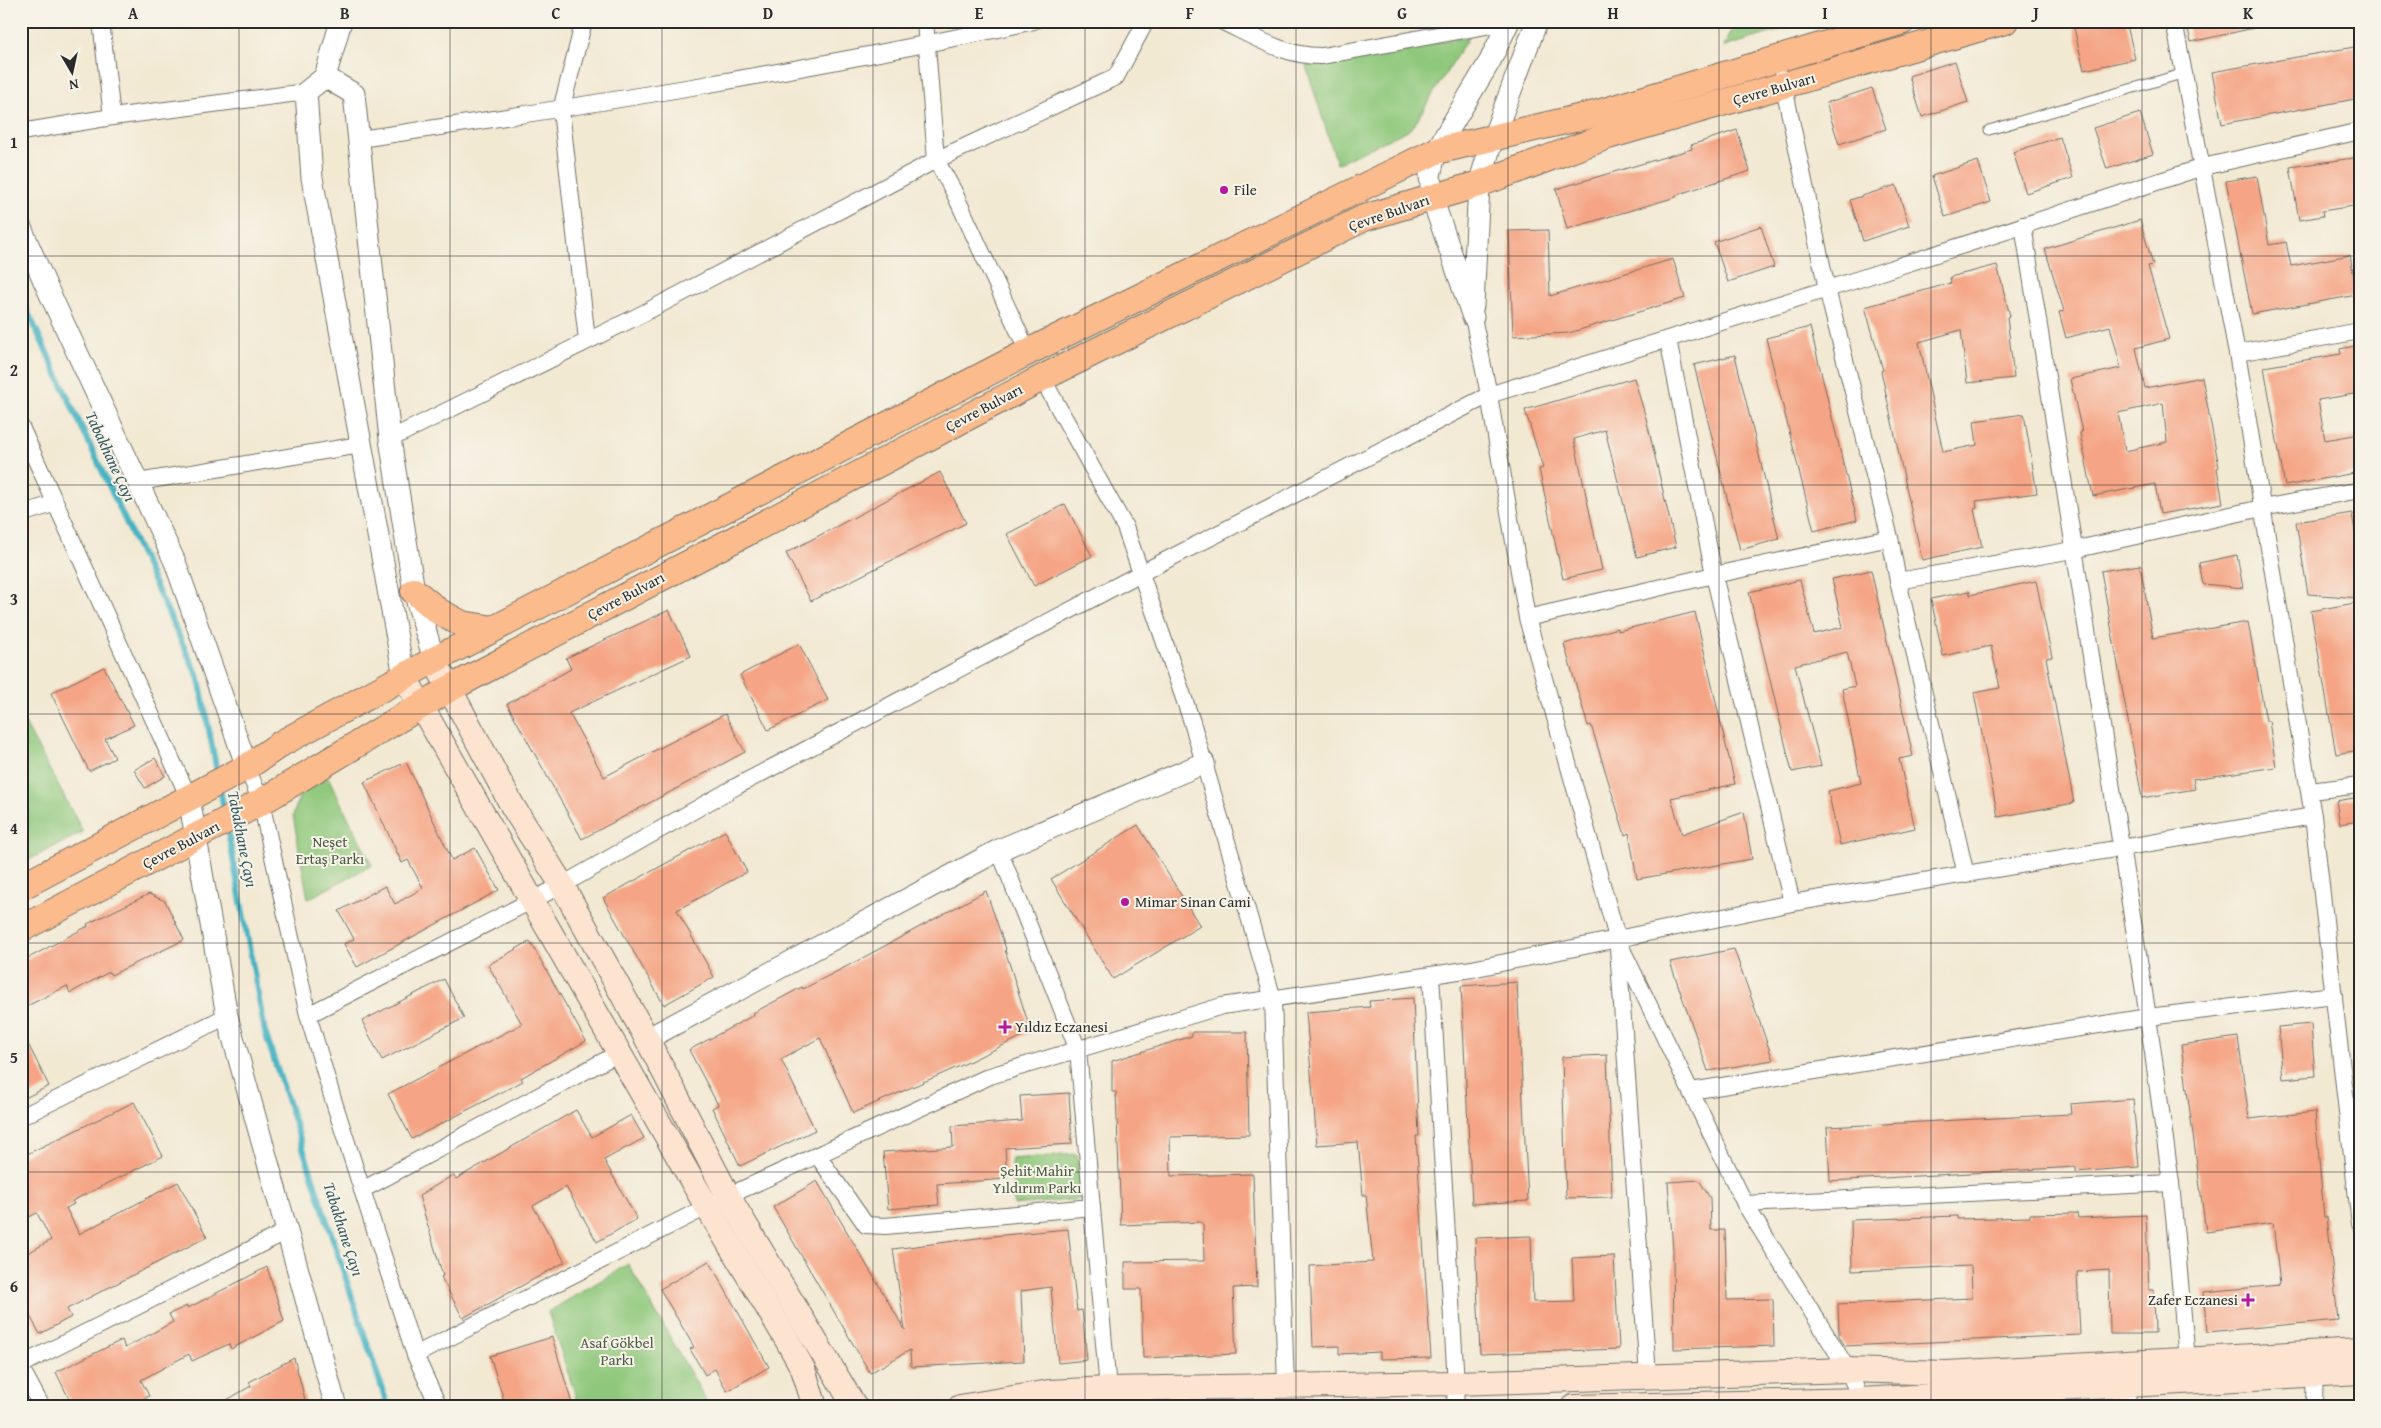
<svg xmlns="http://www.w3.org/2000/svg" width="2381" height="1428" font-family="'Gentium Book Plus',serif">
<style>
.green{fill:#8fc87c;stroke:#5d7a54}
.lines{fill:none;stroke-linecap:round;stroke-linejoin:round}
.stream{stroke:#45b2c3;stroke-width:6}
.building{fill:#f5a585;fill-rule:evenodd}
.service-casing{stroke:#716e66;stroke-width:11}
.minor-casing{stroke:#716e66;stroke-width:18}
.tertiary-casing{stroke:#716e66;stroke-width:23}
.secondary-casing{stroke:#716e66;stroke-width:26}
.primary-casing{stroke:#716e66;stroke-width:28}
.service{stroke:#fff;stroke-width:9}
.minor{stroke:#fff;stroke-width:16}
.tertiary{stroke:#fff;stroke-width:21}
.secondary{stroke:#fde4d1;stroke-width:24}
.primary{stroke:#fbbb8c;stroke-width:26}
.grid{fill:none;stroke:#2b2b2b;stroke-width:1;stroke-opacity:0.55}
.poi-dot{fill:#b5179e;stroke:#f7f3e8;stroke-width:2}
.labels{text-anchor:middle;stroke-width:4;stroke-linejoin:round;paint-order:stroke}
.street-label{font-size:15px;fill:#2b2b2b;stroke:#f7f3e8}
.poi-label{font-size:15px;fill:#2b2b2b;stroke:#f7f3e8;text-anchor:start}
.park-label{font-size:15px;fill:#495a43;stroke:#f7f3e8}
.water-label{font-size:16px;font-style:italic;fill:#345a60;stroke:#f7f3e8}
.neatline{fill:none;stroke:#2b2b2b;stroke-width:2}
.grid-label{font-size:16px;text-anchor:middle;font-weight:bold;fill:#2b2b2b}
</style>
<rect width="100%" height="100%" fill="#f7f3e8"/>
<filter id="ink" filterUnits="userSpaceOnUse"><feTurbulence type="fractalNoise" baseFrequency=".02" numOctaves="2"/><feDisplacementMap in="SourceGraphic" scale="10" xChannelSelector="R" yChannelSelector="G"/><feConvolveMatrix kernelMatrix="1 2 1 2 8 2 1 2 1" color-interpolation-filters="sRGB"/></filter>
<filter id="wash" filterUnits="userSpaceOnUse"><feTurbulence type="fractalNoise" baseFrequency=".0096" numOctaves="4" result="noise"/><feDisplacementMap in="SourceGraphic" scale="20" xChannelSelector="R" yChannelSelector="G"/><feGaussianBlur stdDeviation="1.12" result="paint"/><feColorMatrix in="noise" values="0 0 0 0 0 0 0 0 0 0 0 0 0 0 0 0 0 1.4 0 .05"/><feComposite in="paint" operator="in"/></filter>
<g filter="url(#wash)">
<rect width="100%" height="100%" fill="#f2e9d3"/>
<g class="green">
<polygon points="1737,21 1811,21 1724,47"/>
<polygon points="1469,36 1412,128 1337,164 1306,66"/>
<polygon points="21,716 83,832 21,864"/>
<polygon points="328,777 372,865 308,899 293,816 299,797 312,786"/>
<polygon points="1077,1154 1082,1199 1014,1205 1011,1159"/>
<polygon points="628,1264 710,1407 579,1407 548,1312"/>
</g>
<g class="lines">
<g class="stream">
<polyline points="21,297 199,679 218,777"/>
<polyline points="220,789 225,814"/>
<polyline points="227,826 265,1032 388,1407"/>
</g>
</g>
<g id="blocks">
<g class="building">
<polygon points="2104,21 2126,21 2135,59 2084,70 2074,28"/>
<polygon points="2186,21 2253,21 2254,28 2191,42"/>
<polygon points="2360,46 2360,98 2222,124 2212,72"/>
<polygon points="1955,61 1968,102 1922,117 1909,76"/>
<polygon points="1872,88 1886,129 1839,144 1826,103"/>
<polygon points="2140,113 2153,154 2107,169 2093,128"/>
<polygon points="1737,130 1750,171 1676,195 1676,197 1567,229 1556,189 1692,149 1691,145"/>
<polygon points="2060,137 2073,178 2026,193 2013,152"/>
<polygon points="2360,157 2360,205 2322,211 2323,216 2299,220 2290,167"/>
<polygon points="1978,161 1991,202 1945,217 1932,176"/>
<polygon points="2257,176 2269,245 2286,242 2291,266 2350,255 2357,295 2252,314 2226,181"/>
<polygon points="1896,185 1909,226 1863,241 1850,200"/>
<path d="M2140,220L2153,265L2148,266L2169,339L2136,348L2145,388L2202,377L2219,467L2217,468L2223,503L2160,514L2155,484L2093,496L2080,433L2082,432L2070,379L2121,368L2110,326L2066,338L2059,312L2064,311L2045,249ZM2163,403L2167,442L2125,451L2118,413Z"/>
<polygon points="1761,226 1774,267 1728,282 1714,242"/>
<polygon points="1548,230 1550,296 1673,259 1685,298 1569,333 1513,336 1509,231"/>
<polygon points="1997,265 2010,316 2007,317 2014,378 1967,383 1961,330 1919,342 1943,452 1977,445 1974,421 2024,414 2037,493 1976,501 1977,508 1974,509 1982,547 1922,560 1881,371 1883,370 1865,307 1951,283 1950,277"/>
<polygon points="1810,327 1857,520 1814,531 1766,338"/>
<polygon points="2360,345 2360,393 2318,400 2325,440 2360,434 2360,472 2285,486 2264,367 2341,354 2340,349"/>
<polygon points="1735,355 1779,539 1740,550 1694,365"/>
<polygon points="1634,378 1646,418 1676,547 1637,557 1605,430 1574,439 1602,570 1563,579 1539,469 1543,468 1525,410"/>
<polygon points="940,472 966,523 811,601 786,553"/>
<polygon points="1065,504 1092,556 1034,586 1007,534"/>
<polygon points="2352,513 2360,562 2360,598 2308,594 2296,522"/>
<polygon points="2237,555 2243,588 2203,584 2199,563"/>
<polygon points="2140,565 2153,638 2248,622 2266,721 2269,721 2276,767 2193,779 2195,789 2142,798 2101,571"/>
<polygon points="1871,570 1913,756 1899,759 1915,828 1840,845 1828,791 1861,783 1842,689 1855,686 1847,652 1795,665 1821,766 1792,772 1749,592 1800,580 1814,634 1843,627 1832,579"/>
<polygon points="2036,581 2052,657 2046,658 2074,803 1998,817 1974,693 2000,688 1991,646 1943,656 1931,599 1969,591 1970,595"/>
<polygon points="2360,602 2360,750 2336,754 2311,611"/>
<polygon points="669,610 691,656 569,713 604,777 725,714 745,752 582,839 507,704 571,669 566,658"/>
<polygon points="1695,612 1735,784 1671,798 1682,834 1744,812 1752,859 1637,879 1629,833 1625,835 1591,725 1588,726 1564,644 1618,628 1618,631"/>
<polygon points="799,644 828,700 768,730 740,675"/>
<polygon points="104,667 134,725 105,739 115,758 89,771 51,693"/>
<polygon points="155,758 165,776 145,788 134,770"/>
<polygon points="406,762 452,860 475,848 499,890 357,967 344,944 354,939 339,911 385,886 395,904 423,888 408,860 402,863 364,782"/>
<polygon points="2360,797 2360,821 2340,824 2336,801"/>
<polygon points="1138,825 1200,926 1113,979 1051,879"/>
<polygon points="725,831 747,872 677,910 714,977 664,1005 603,898"/>
<polygon points="986,891 1006,949 1005,950 1031,1032 960,1066 853,1113 820,1038 781,1059 815,1130 740,1166 712,1108 718,1105 689,1050 754,1015 753,1013 802,987 803,989 857,961"/>
<polygon points="149,894 165,901 184,940 111,975 109,972 70,993 67,986 21,1009 21,962 88,926 87,924"/>
<polygon points="530,941 586,1041 521,1078 523,1081 412,1139 388,1094 522,1024 488,965"/>
<polygon points="1734,949 1773,1060 1708,1071 1670,962"/>
<polygon points="444,979 464,1018 382,1060 362,1021"/>
<polygon points="1517,982 1528,1201 1472,1204 1461,986"/>
<polygon points="1413,998 1419,1136 1416,1136 1431,1358 1380,1359 1380,1352 1339,1354 1339,1346 1313,1347 1310,1266 1373,1262 1366,1195 1363,1195 1358,1142 1317,1145 1306,1012 1370,1007 1369,1001"/>
<polygon points="2311,1024 2315,1076 2283,1079 2278,1027"/>
<polygon points="21,1030 49,1086 21,1100"/>
<polygon points="1192,1032 1247,1032 1249,1135 1170,1137 1171,1176 1253,1174 1257,1287 1233,1288 1236,1354 1143,1358 1141,1289 1125,1289 1125,1262 1204,1261 1203,1224 1201,1222 1121,1225 1116,1092 1112,1092 1112,1061 1192,1036"/>
<polygon points="2238,1037 2249,1119 2315,1112 2324,1217 2327,1217 2338,1320 2207,1332 2203,1292 2280,1285 2273,1223 2206,1232 2181,1045"/>
<polygon points="1607,1055 1612,1197 1566,1198 1562,1057"/>
<polygon points="1069,1093 1072,1144 1005,1148 1007,1179 937,1184 939,1205 888,1209 883,1152 953,1147 952,1126 1022,1121 1020,1096"/>
<polygon points="2133,1099 2139,1167 2076,1172 2076,1167 1830,1181 1827,1127 2071,1114 2070,1104"/>
<polygon points="134,1102 163,1156 72,1201 74,1204 66,1208 79,1234 178,1182 207,1237 67,1309 71,1317 40,1334 21,1300 21,1257 51,1240 37,1213 21,1221 21,1157"/>
<polygon points="576,1110 592,1137 631,1115 644,1138 604,1160 637,1219 597,1242 566,1187 533,1206 565,1262 463,1318 441,1277 443,1276 419,1196 453,1175 456,1179"/>
<polygon points="1699,1180 1710,1198 1711,1230 1725,1230 1727,1300 1773,1299 1774,1346 1674,1349 1673,1250 1668,1182"/>
<polygon points="817,1181 905,1330 893,1249 993,1236 1068,1229 1077,1311 1082,1310 1087,1360 1058,1363 1051,1287 1021,1291 1024,1361 911,1367 910,1350 870,1373 773,1207"/>
<polygon points="2077,1213 2078,1218 2146,1215 2149,1290 2154,1290 2155,1334 2110,1334 2109,1270 2077,1272 2080,1335 1845,1346 1839,1336 1838,1304 1972,1298 1971,1266 1852,1271 1851,1220 1957,1216 1957,1219 2030,1217 2030,1214"/>
<polygon points="1531,1236 1533,1302 1574,1301 1572,1258 1614,1256 1619,1349 1480,1354 1475,1238"/>
<polygon points="709,1261 769,1367 727,1391 715,1369 705,1375 690,1349 694,1347 660,1289"/>
<polygon points="267,1267 284,1321 231,1349 229,1344 192,1361 189,1354 141,1380 149,1396 128,1407 73,1407 56,1372 122,1340 125,1348 173,1322 169,1314 187,1306 188,1308"/>
<polygon points="552,1337 573,1407 506,1407 490,1356"/>
<polygon points="294,1358 307,1407 215,1407 251,1386 249,1382"/>
</g>
</g>
</g>
<g filter="url(#ink)">
<use href="#blocks" fill-opacity="0" stroke="#716e66" stroke-width="1"/>
<g class="lines">
<defs>
<polyline id="service" points="1989,130 2185,73"/>
<g id="minor">
<polyline points="101,21 112,117 306,92"/>
<polyline points="584,21 561,110 587,340"/>
<polyline points="925,21 936,160 1116,77 1146,21"/>
<path d="M1221,21C1253,36 1286,57 1322,56L1508,22"/>
<polyline points="2174,21 2237,353 2313,816 2360,1224"/>
<polyline points="1782,78 1827,289 1890,538 1898,581 1966,875"/>
<polyline points="21,132 112,117"/>
<path d="M360,139C585,106 811,70 1034,21"/>
<polyline points="2023,225 2148,1017 2171,1183 2187,1360"/>
<polyline points="1473,317 1489,395 1527,618 1618,941 1745,1204 1848,1370 1864,1407"/>
<polyline points="1668,339 1714,575 1792,903"/>
<polyline points="2237,353 2360,331"/>
<polyline points="1042,378 1125,527 1192,722 1273,999 1286,1386"/>
<polyline points="21,427 189,798"/>
<polyline points="390,439 642,314 936,160 953,190 1028,352"/>
<polyline points="138,482 360,445"/>
<polyline points="21,514 56,503"/>
<polyline points="1898,581 2073,550 2262,508 2360,490"/>
<polyline points="1527,618 1714,575 1890,538"/>
<polyline points="247,767 261,802 308,1015 332,1096 415,1355 439,1407"/>
<polyline points="2310,791 2360,785"/>
<polyline points="999,850 1078,1050 1108,1389"/>
<polyline points="1618,948 1648,1376"/>
<polyline points="1431,975 1456,1383 1455,1407"/>
<polyline points="308,1015 562,885 737,786 1141,573 1489,395 1856,280 2203,167 2360,131"/>
<polyline points="1691,1091 2148,1017 2334,995"/>
<polyline points="21,1117 227,1016"/>
<polyline points="818,1156 866,1225 885,1226 1092,1207"/>
<polyline points="362,1190 619,1053"/>
<polyline points="1745,1204 2171,1183"/>
<polyline points="415,1355 728,1196 990,1076 1222,1006 1472,969 1792,903 2313,816"/>
<polyline points="21,1365 287,1231"/>
<polyline points="21,1368 42,1407"/>
<polyline points="2127,1407 2128,1384"/>
<polyline points="2314,1407 2315,1364"/>
</g>
<g id="tertiary">
<polyline points="325,77 341,21"/>
<polyline points="21,228 48,290 175,562 247,767"/>
<polyline points="1473,306 1479,184 1493,138 1537,21"/>
<polyline points="1473,317 1432,198 1430,175 1436,151 1490,61 1509,21"/>
<polyline points="404,676 312,178 306,92 325,77 354,94 390,439 414,591 434,660"/>
<polyline points="189,798 227,1016 336,1407"/>
<polyline points="647,1039 999,850 1204,763"/>
</g>
<g id="secondary">
<polyline points="434,660 513,807 562,885 647,1039 728,1196 855,1407"/>
<polyline points="404,676 707,1207 787,1340 803,1369 815,1407"/>
<polyline points="960,1407 1049,1392 1108,1389 1456,1383 1848,1370 1947,1373 2360,1350"/>
<polyline points="1573,1407 1859,1400 2360,1372"/>
</g>
<g id="primary">
<polyline points="414,591 438,611 462,624 494,629"/>
<polyline points="21,887 247,767 282,743 434,660 1028,352 1436,151 1595,114 1903,21"/>
<polyline points="21,929 261,802 449,689 1042,378 1364,218 1479,184 1608,136 2005,21"/>
</g>
</defs>
<use href="#service" class="service-casing"/>
<use href="#minor" class="minor-casing"/>
<use href="#tertiary" class="tertiary-casing"/>
<use href="#secondary" class="secondary-casing"/>
<use href="#primary" class="primary-casing"/>
<use href="#service" class="service"/>
<use href="#minor" class="minor"/>
<use href="#tertiary" class="tertiary"/>
<use href="#secondary" class="secondary"/>
<use href="#primary" class="primary"/>
</g>
</g>
<path class="grid" d="M239,21V1407M450,21V1407M662,21V1407M873,21V1407M1085,21V1407M1296,21V1407M1508,21V1407M1719,21V1407M1931,21V1407M2142,21V1407M21,256H2360M21,485H2360M21,714H2360M21,943H2360M21,1172H2360"/>
<g class="poi-dot">
<circle cx="1224" cy="190" r="5"/>
<circle cx="1125" cy="902" r="5"/>
<path d="M1002.5 1019.5h5v5h5v5h-5v5h-5v-5h-5v-5h5z"/>
<path d="M2245.5 1292.5h5v5h5v5h-5v5h-5v-5h-5v-5h5z"/>
</g>
<g class="labels">
<g class="street-label">
<text transform="translate(1774 89) rotate(-16)" y="5">Çevre Bulvarı</text>
<text transform="translate(1389 213) rotate(-19)" y="5">Çevre Bulvarı</text>
<text transform="translate(984 408) rotate(-28)" y="5">Çevre Bulvarı</text>
<text transform="translate(626 596) rotate(-28)" y="5">Çevre Bulvarı</text>
<text transform="translate(181 845) rotate(-28)" y="5">Çevre Bulvarı</text>
</g>
<g class="poi-label">
<text x="1234" y="195">File</text>
<text x="1135" y="907">Mimar Sinan Cami</text>
<text x="1015" y="1032">Yıldız Eczanesi</text>
<text x="2238" y="1305" text-anchor="end">Zafer Eczanesi</text>
</g>
<g class="park-label">
<text x="330" y="847">Neşet<tspan x="330" dy="17">Ertaş Parkı</tspan></text>
<text x="1037" y="1176">Şehit Mahir<tspan x="1037" dy="17">Yıldırım Parkı</tspan></text>
<text x="617" y="1348">Asaf Gökbel<tspan x="617" dy="17">Parkı</tspan></text>
</g>
<g class="water-label">
<text transform="translate(111 456) rotate(65)" y="6">Tabakhane Çayı</text>
<text transform="translate(243 839) rotate(79)" y="6">Tabakhane Çayı</text>
<text transform="translate(344 1229) rotate(72)" y="6">Tabakhane Çayı</text>
</g>
</g>
<rect width="2381" height="1428" fill="none" stroke="#f7f3e8" stroke-width="55"/>
<g transform="translate(72 72) rotate(171)" stroke="#f7f3e8" stroke-width="4" paint-order="stroke">
<path d="M0-4L9 19L0 12L-9 19Z" fill="#2b2b2b"/>
<text y="-8" font-size="14" font-weight="bold" text-anchor="middle" fill="#2b2b2b">N</text>
</g>
<rect x="28" y="28" width="2326" height="1372" class="neatline"/>
<g class="grid-label">
<text x="133" y="19">A</text>
<text x="345" y="19">B</text>
<text x="556" y="19">C</text>
<text x="768" y="19">D</text>
<text x="979" y="19">E</text>
<text x="1190" y="19">F</text>
<text x="1402" y="19">G</text>
<text x="1613" y="19">H</text>
<text x="1825" y="19">I</text>
<text x="2036" y="19">J</text>
<text x="2248" y="19">K</text>
<text x="14" y="148">1</text>
<text x="14" y="376">2</text>
<text x="14" y="605">3</text>
<text x="14" y="834">4</text>
<text x="14" y="1063">5</text>
<text x="14" y="1292">6</text>
</g>
</svg>
